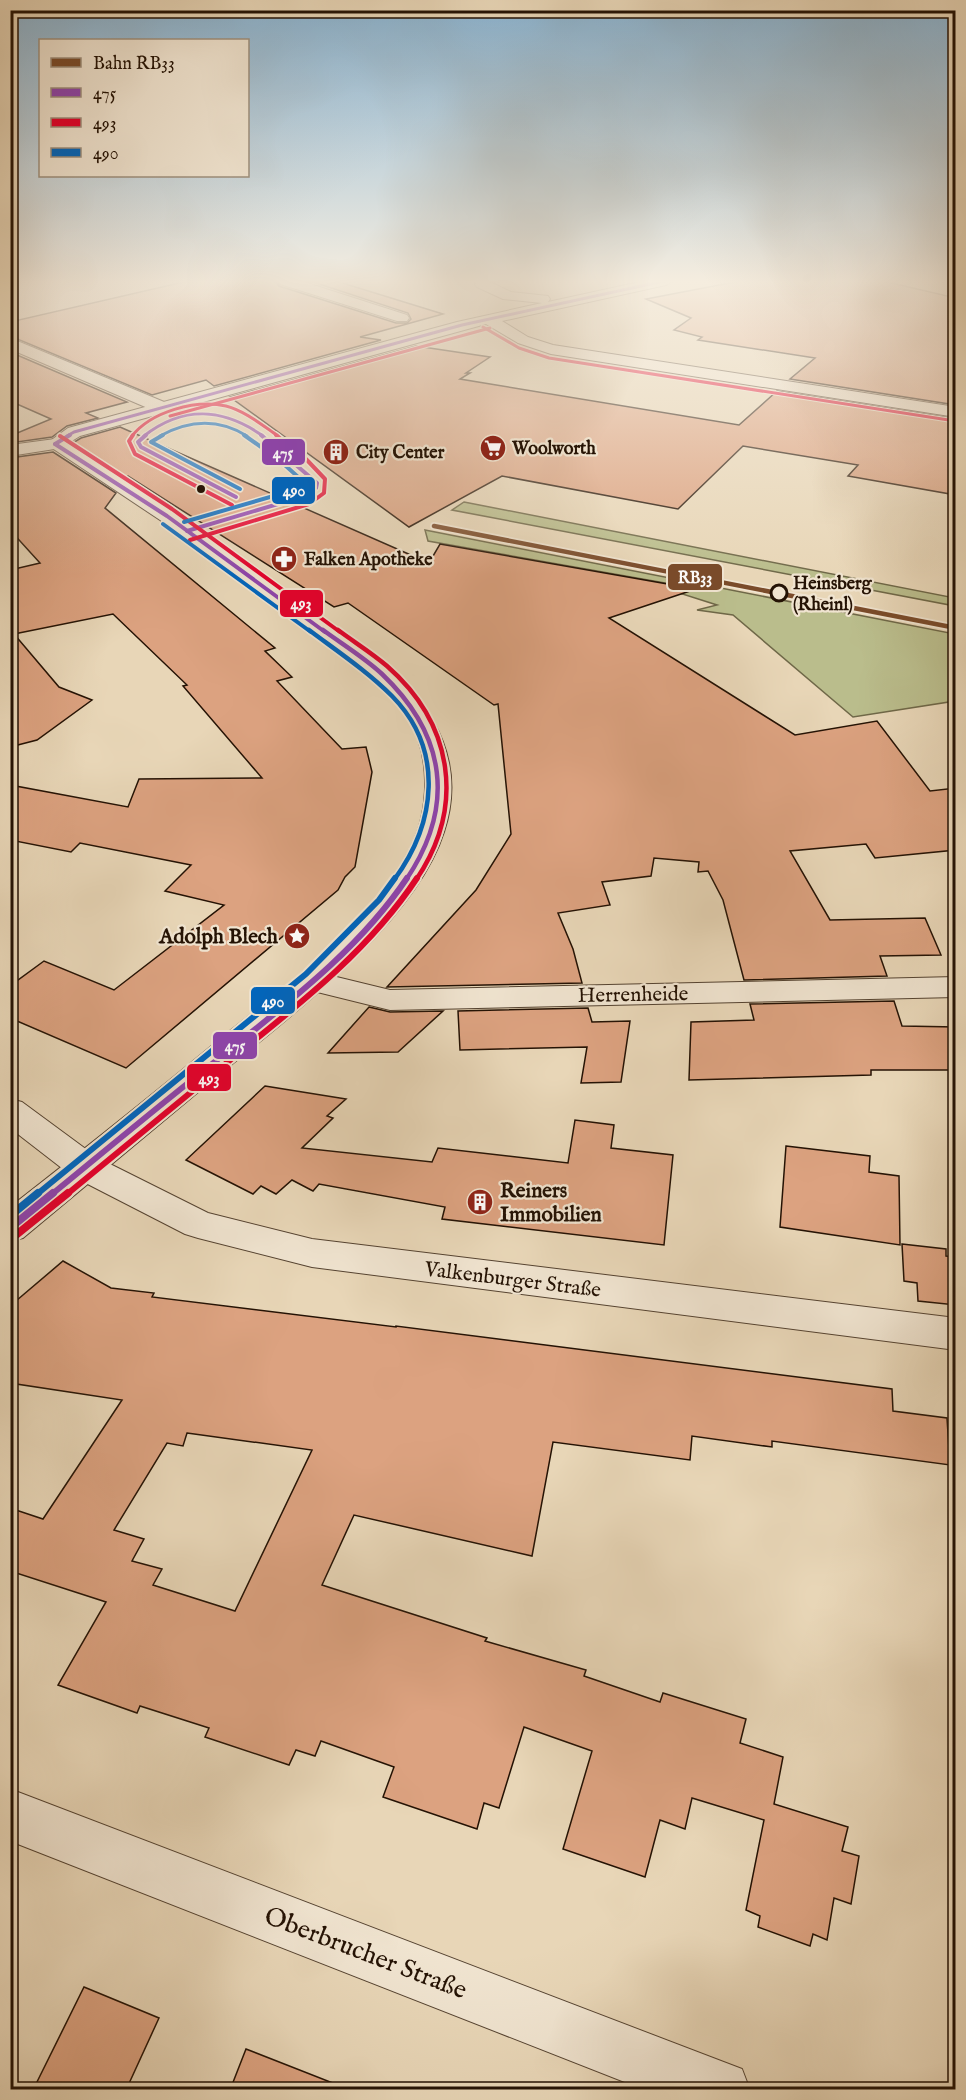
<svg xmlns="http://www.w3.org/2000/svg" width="966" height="2100" font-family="'IM FELL English',serif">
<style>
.green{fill:#babd8c;stroke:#6f6848;stroke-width:1.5}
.building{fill:#dca280;stroke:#241204;stroke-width:1.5;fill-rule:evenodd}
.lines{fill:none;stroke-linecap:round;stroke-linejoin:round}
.minor-casing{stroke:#554331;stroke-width:2}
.tertiary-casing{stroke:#554331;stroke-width:2}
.minor{fill:#f0e4d0;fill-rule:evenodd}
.tertiary{fill:#f0e4d0;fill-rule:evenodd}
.bus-1-far4-casing{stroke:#f0e4d0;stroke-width:5}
.bus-1-far3-casing{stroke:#f0e4d0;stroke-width:7}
.bus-1-far2-casing{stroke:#f0e4d0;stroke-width:8}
.bus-1-far1-casing{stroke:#f0e4d0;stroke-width:10}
.bus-1-casing{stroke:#f0e4d0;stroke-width:12}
.bus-2-far4-casing{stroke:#f0e4d0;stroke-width:5}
.bus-2-far3-casing{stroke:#f0e4d0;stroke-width:7}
.bus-2-far2-casing{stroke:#f0e4d0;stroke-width:8}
.bus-2-far1-casing{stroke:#f0e4d0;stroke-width:10}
.bus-2-casing{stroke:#f0e4d0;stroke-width:12}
.bus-3-far4-casing{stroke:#f0e4d0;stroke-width:5}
.bus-3-far3-casing{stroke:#f0e4d0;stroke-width:7}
.bus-3-far2-casing{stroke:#f0e4d0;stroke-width:8}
.bus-3-far1-casing{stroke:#f0e4d0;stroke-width:10}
.bus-3-casing{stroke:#f0e4d0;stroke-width:12}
.bus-1-far4{stroke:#8e44ad;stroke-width:3}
.bus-1-far3{stroke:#8e44ad;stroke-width:4}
.bus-1-far2{stroke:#8e44ad;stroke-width:4.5}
.bus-1-far1{stroke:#8e44ad;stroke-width:6}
.bus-1{stroke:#8e44ad;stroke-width:8}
.bus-2-far4{stroke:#e4002b;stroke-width:3}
.bus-2-far3{stroke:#e4002b;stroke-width:4}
.bus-2-far2{stroke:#e4002b;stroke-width:4.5}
.bus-2-far1{stroke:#e4002b;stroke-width:6}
.bus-2{stroke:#e4002b;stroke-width:8}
.bus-3-far4{stroke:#0065bd;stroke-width:3}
.bus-3-far3{stroke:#0065bd;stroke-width:4}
.bus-3-far2{stroke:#0065bd;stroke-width:4.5}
.bus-3-far1{stroke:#0065bd;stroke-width:6}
.bus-3{stroke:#0065bd;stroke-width:8}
.rail-1-casing{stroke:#f0e4d0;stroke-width:8}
.rail-1{stroke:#7a4b2a;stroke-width:4.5}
.bus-dot{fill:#241204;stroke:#f0e4d0;stroke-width:2}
.stop-dot{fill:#f0e4d0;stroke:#241204;stroke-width:3}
.labels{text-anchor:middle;stroke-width:4.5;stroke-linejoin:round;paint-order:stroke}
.far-poi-label{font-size:18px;font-weight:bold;fill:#241204;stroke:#f0e4d0;text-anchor:start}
.far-stop-label{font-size:18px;font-weight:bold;fill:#241204;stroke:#f0e4d0;text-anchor:start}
.poi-label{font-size:21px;font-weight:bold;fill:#241204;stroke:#f0e4d0;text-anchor:end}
.street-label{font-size:21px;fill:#241204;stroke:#f0e4d0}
.near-street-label{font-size:26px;fill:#241204;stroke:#f0e4d0}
.line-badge{stroke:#f0e4d0;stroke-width:2}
.badge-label{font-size:16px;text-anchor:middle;font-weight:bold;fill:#fff}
</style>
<rect width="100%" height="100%" fill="#e8d6b7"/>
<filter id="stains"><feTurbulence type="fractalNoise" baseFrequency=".00333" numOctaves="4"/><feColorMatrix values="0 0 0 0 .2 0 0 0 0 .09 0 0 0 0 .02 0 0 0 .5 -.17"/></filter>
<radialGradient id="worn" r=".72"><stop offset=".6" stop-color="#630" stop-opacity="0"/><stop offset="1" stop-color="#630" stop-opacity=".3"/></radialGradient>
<g class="green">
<polygon points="464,502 955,598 955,606 452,510"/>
<polygon points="425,530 955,634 955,701 853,717 733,615 697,610 717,605 676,592 682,586 428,541"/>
</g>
<g class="building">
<polygon points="188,281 276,281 279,286 396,323 407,323 411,319 408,313 310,281 336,281 443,314 360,337 381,340 214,386 206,380 152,395 10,336 10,322"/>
<polygon points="740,281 883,281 956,298 956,405 790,379 815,358 698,340 702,337 674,330 691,318 646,299"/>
<polygon points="416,346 490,357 466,373 470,373 460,379 739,425 777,391 956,419 956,495 848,476 858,465 743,446 678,509 502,476 409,527 230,397"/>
<polygon points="10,352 127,402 86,413 98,418 67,426 52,437 10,443 10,436 51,419 10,401"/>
<polygon points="120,427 429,563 440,544 696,589 609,618 795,735 877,721 930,791 956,788 956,850 875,858 866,844 790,851 830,920 925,918 941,955 880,956 887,976 744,980 723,900 708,871 698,872 699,862 654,858 651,876 602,882 610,905 558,913 573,949 582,983 387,987 476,890 511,834 498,704 494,705 348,603 334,607 128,476 126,479 71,444 81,438"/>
<polygon points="53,452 116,493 105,508 275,648 265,651 292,677 277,681 342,749 366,747 372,772 355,867 345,877 338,890 126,1068 10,1018 10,986 44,961 114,990 224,905 165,891 191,865 80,843 71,852 10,840 10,785 128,807 139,779 262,778 183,686 187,685 113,614 14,634 59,687 92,700 37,740 10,747 10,570 40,563 10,530 10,458"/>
<polygon points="894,1001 902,1026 956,1027 956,1070 871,1070 871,1075 689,1080 691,1022 754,1020 750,1004"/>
<polygon points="369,1007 390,1012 443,1011 398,1052 328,1053"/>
<polygon points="588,1008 592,1022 630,1021 621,1082 581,1083 587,1047 460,1050 458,1011"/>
<polygon points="265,1086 346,1099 327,1116 333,1118 302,1148 432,1162 438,1148 568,1163 575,1120 614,1125 611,1148 673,1155 664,1245 442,1219 445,1207 319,1184 313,1191 292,1180 276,1194 261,1186 253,1194 186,1160"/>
<polygon points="786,1146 870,1156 869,1172 899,1176 900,1245 780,1227"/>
<polygon points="902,1244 946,1249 946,1256 956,1257 956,1305 918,1301 917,1283 904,1281"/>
<path d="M63,1261L111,1288L154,1293L152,1297L396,1327V1326L892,1389L893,1411L947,1418L950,1465L772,1441V1447L692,1436L690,1460L553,1442L532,1556L354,1515L322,1585L487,1638L485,1641L586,1670L584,1676L660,1702L663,1693L746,1719L740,1743L783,1757L774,1804L848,1827L842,1851L859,1856L851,1904L834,1898L827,1940L813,1934L810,1946L758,1927L760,1916L746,1910L764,1820L692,1798L685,1829L660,1820L645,1877L563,1849L592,1751L524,1727L499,1808L484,1803L477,1829L383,1797L394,1767L321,1741L315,1756L296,1750L289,1765L205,1737L209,1728L140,1706L137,1713L58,1685L106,1602L10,1571V1508L43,1519L122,1400L10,1383V1306ZM187,1433L312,1450L235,1611L153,1585L162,1569L132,1561L144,1539L114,1530L167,1443L183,1446Z"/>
<polygon points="84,1987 159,2018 126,2090 33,2090"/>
<polygon points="246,2049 343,2087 343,2090 230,2090"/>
</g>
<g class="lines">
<defs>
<g id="minor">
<polygon points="278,281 301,281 407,315 409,318 407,321 397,321 280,284"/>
<polygon points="10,338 169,404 172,408 169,412 157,412 10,349"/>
<polygon points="55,439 61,440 64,444 61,448 10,456 10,445"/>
<polygon points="312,971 390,990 956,977 956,997 390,1010 301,988 296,981 301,974"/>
<polygon points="10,1099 22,1102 98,1158 208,1213 312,1239 956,1318 956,1350 312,1267 198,1238 185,1234 72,1176 10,1128"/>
<polygon points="10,1789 721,2061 742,2069 750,2090 645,2090 10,1841"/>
</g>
<path id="tertiary" d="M477,281H488L511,292L548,296L550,299L548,302L644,281H673L666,285L502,321L528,337L553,345L956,407V417L551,354L518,343L486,324L80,436L67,444L174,512L389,667C437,712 466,765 444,832C415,923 288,1018 215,1078C151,1131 87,1185 23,1238L10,1241V1207C83,1150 155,1093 226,1034C288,985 375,921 410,849C430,809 431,756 408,718C398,702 385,690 372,677L160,520L46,444L68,428L457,322L542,303L503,299L477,287L475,284Z"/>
</defs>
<use href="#minor" class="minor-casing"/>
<use href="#tertiary" class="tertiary-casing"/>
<use href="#minor" class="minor"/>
<use href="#tertiary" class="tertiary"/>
<defs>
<g id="bus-1-far4">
<polyline points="67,436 74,432 462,325 664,281"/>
<path d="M144,436C184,405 223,408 263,436"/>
</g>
<g id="bus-1-far3">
<polyline points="146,435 138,442 141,447 236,497"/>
<polyline points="55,444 70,435"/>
<polyline points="55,444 167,516 325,632"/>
<polyline points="187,531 305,496 316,488 317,483 261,435"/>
</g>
<path id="bus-1-far2" d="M323,630C342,644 365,658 382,674C446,735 456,806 406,880"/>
<path id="bus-1-far1" d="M51,1195C106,1150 161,1104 217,1060C285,1005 358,951 407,878"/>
<polyline id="bus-1" points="10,1228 53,1193"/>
<g id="bus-2-far4">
<polyline points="483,327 519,348 549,358 955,421"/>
<polyline points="170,416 490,328"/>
<path d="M132,436C151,412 195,399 226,406C245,411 262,425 278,436"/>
</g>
<g id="bus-2-far3">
<polyline points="133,435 129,441 135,454 232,505"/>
<polyline points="60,436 172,509 340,632"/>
<polyline points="190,540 309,504 324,493 325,479 306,459 276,435"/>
</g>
<path id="bus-2-far2" d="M338,630C354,642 372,653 387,666C453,724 466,806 416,880"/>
<path id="bus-2-far1" d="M66,1195C122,1149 179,1102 235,1056C301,1003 370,949 417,878"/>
<polyline id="bus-2" points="16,1235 68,1193"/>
<path id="bus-3-far4" d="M160,436C189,420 218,418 247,436"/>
<g id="bus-3-far3">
<polyline points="163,435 151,442 240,489"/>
<polyline points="184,522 301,488 306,484 278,459 244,435"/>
<polyline points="163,524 311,632"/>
</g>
<path id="bus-3-far2" d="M309,630C337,651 367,671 392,696C445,750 436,823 394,880"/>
<polyline id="bus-3-far1" points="36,1195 306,974 379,900 395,878"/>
<polyline id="bus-3" points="10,1216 38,1193"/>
</defs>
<use href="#bus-1-far4" class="bus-1-far4-casing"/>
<use href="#bus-1-far3" class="bus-1-far3-casing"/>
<use href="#bus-1-far2" class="bus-1-far2-casing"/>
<use href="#bus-1-far1" class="bus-1-far1-casing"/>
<use href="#bus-1" class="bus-1-casing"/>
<use href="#bus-2-far4" class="bus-2-far4-casing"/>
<use href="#bus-2-far3" class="bus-2-far3-casing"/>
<use href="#bus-2-far2" class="bus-2-far2-casing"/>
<use href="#bus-2-far1" class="bus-2-far1-casing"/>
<use href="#bus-2" class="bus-2-casing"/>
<use href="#bus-3-far4" class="bus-3-far4-casing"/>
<use href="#bus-3-far3" class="bus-3-far3-casing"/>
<use href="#bus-3-far2" class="bus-3-far2-casing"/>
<use href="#bus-3-far1" class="bus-3-far1-casing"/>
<use href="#bus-3" class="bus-3-casing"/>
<use href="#bus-1-far4" class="bus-1-far4"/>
<use href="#bus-1-far3" class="bus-1-far3"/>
<use href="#bus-1-far2" class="bus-1-far2"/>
<use href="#bus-1-far1" class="bus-1-far1"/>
<use href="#bus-1" class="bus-1"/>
<use href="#bus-2-far4" class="bus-2-far4"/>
<use href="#bus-2-far3" class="bus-2-far3"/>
<use href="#bus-2-far2" class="bus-2-far2"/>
<use href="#bus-2-far1" class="bus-2-far1"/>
<use href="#bus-2" class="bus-2"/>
<use href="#bus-3-far4" class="bus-3-far4"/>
<use href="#bus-3-far3" class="bus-3-far3"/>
<use href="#bus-3-far2" class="bus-3-far2"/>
<use href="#bus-3-far1" class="bus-3-far1"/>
<use href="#bus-3" class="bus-3"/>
<defs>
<polyline id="rail-1" points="434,526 956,628"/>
</defs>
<use href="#rail-1" class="rail-1-casing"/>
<use href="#rail-1" class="rail-1"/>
</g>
<linearGradient id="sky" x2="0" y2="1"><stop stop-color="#89b5d5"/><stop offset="0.49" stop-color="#f5eddf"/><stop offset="1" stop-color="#f5eddf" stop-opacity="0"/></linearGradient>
<rect width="966" height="575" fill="url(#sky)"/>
<defs>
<symbol id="supermarket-disc" viewBox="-11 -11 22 22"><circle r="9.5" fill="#8f2418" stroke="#f0e4d0"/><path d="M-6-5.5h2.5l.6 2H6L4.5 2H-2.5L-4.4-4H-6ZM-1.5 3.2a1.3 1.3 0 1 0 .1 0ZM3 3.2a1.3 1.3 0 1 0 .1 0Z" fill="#fff"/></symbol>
<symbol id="building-disc" viewBox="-11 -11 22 22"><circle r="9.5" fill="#8f2418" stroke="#f0e4d0"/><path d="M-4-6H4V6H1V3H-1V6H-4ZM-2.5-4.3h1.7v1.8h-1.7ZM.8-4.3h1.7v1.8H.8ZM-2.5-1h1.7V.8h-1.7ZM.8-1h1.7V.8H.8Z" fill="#fff"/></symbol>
<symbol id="pharmacy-disc" viewBox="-11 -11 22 22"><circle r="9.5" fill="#8f2418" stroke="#f0e4d0"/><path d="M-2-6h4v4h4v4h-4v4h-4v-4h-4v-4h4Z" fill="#fff"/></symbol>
<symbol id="sight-disc" viewBox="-11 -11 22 22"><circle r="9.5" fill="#8f2418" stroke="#f0e4d0"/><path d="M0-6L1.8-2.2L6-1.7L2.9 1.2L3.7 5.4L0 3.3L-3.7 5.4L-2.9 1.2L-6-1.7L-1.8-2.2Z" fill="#fff"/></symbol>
</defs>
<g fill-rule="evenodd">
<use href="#supermarket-disc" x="478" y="433" width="30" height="30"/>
<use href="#building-disc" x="321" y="437" width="30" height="30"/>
<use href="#pharmacy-disc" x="269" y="544" width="30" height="30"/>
<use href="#sight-disc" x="282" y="921" width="30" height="30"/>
<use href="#building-disc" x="465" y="1187" width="30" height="30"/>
</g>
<circle class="bus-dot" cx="201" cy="489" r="5"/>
<circle class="stop-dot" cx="779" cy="593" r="8"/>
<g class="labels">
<g class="far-poi-label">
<text x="512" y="454">Woolworth</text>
<text x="356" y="458">City Center</text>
<text x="304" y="565">Falken Apotheke</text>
</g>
<g class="far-stop-label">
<text x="793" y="589">Heinsberg<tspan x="793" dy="21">(Rheinl)</tspan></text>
</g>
<g class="poi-label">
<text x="278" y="943">Adolph Blech</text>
<text x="500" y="1197" text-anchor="start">Reiners<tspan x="500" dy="24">Immobilien</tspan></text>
</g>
<g class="street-label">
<text transform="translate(633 994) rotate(-1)" y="7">Herrenheide</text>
<text transform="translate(513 1279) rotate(7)" y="7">Valkenburger Straße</text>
</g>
<g class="near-street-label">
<text transform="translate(366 1952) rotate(21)" y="9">Oberbrucher Straße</text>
</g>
</g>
<g class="line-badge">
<rect x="261" y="438" width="45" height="28" rx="6" fill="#8e44ad"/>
<rect x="271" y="476" width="45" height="29" rx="6" fill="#0065bd"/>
<rect x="667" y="563" width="56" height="28" rx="6" fill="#7a4b2a"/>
<rect x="279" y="589" width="45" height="29" rx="6" fill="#e4002b"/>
<rect x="250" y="986" width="46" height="29" rx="6" fill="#0065bd"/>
<rect x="212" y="1031" width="46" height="29" rx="6" fill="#8e44ad"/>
<rect x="186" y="1063" width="46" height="29" rx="6" fill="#e4002b"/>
</g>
<g class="badge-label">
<text x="283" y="458">475</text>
<text x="294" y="496">490</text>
<text x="695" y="583">RB33</text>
<text x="301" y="609">493</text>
<text x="273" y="1007">490</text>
<text x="235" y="1051">475</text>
<text x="209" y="1084">493</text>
</g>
<rect width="966" height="2100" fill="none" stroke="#e8d6b7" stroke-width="36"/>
<rect x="12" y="12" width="942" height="2076" fill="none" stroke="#241204" stroke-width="3"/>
<rect x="18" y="18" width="930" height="2064" fill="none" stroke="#241204" stroke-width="1.5"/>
<rect x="39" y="39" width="210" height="138" fill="#f0e4d0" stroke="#9e907e" stroke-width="1.5"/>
<rect x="51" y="58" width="30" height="9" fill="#7a4b2a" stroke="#9e907e" stroke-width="1.5"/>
<text x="93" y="69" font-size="18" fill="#241204">Bahn RB33</text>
<rect x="51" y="88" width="30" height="9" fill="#8e44ad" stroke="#9e907e" stroke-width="1.5"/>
<text x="93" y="99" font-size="18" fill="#241204">475</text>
<rect x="51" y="118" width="30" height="9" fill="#e4002b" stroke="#9e907e" stroke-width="1.5"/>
<text x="93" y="129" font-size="18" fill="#241204">493</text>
<rect x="51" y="148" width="30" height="9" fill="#0065bd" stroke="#9e907e" stroke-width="1.5"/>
<text x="93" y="159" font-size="18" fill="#241204">490</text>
<rect width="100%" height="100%" filter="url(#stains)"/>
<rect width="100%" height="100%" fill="url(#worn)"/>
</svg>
